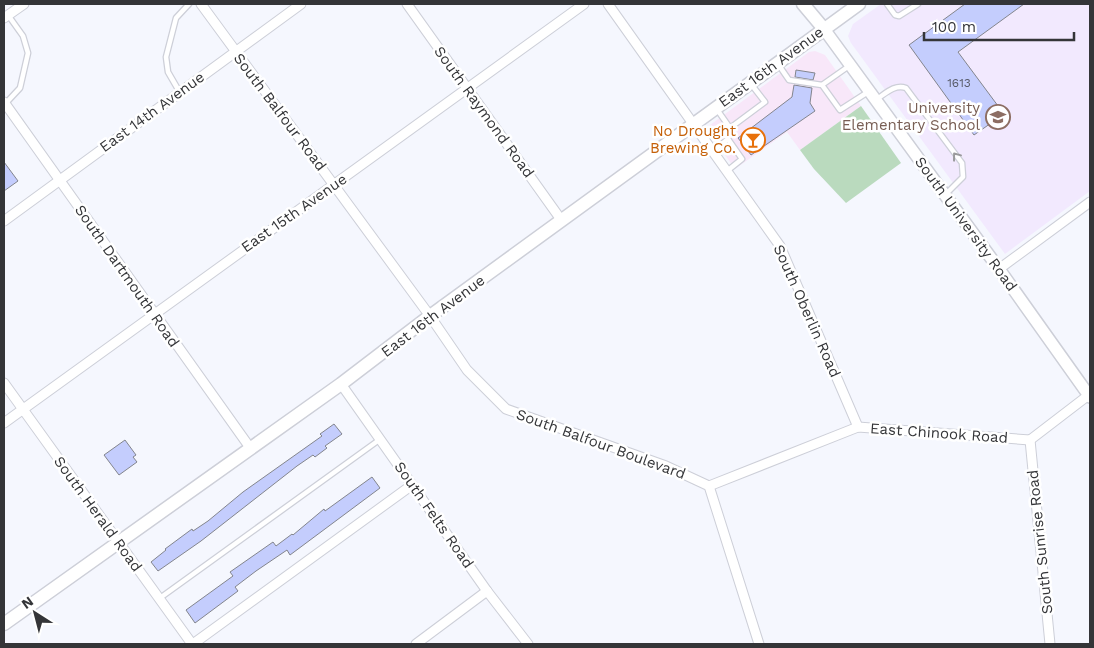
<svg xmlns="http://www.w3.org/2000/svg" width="1094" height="648" font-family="'Work Sans',sans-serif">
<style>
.commercial{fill:#f8e7f9}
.education{fill:#f2e9fe}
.green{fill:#badabe}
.building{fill:#c4cdfd;stroke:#83858d}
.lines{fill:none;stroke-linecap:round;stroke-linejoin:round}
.service-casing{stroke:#cdcfd8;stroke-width:7}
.minor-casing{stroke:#cdcfd8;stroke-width:11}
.tertiary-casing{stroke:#cdcfd8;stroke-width:14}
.secondary-casing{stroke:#cdcfd8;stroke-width:15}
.service{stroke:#fff;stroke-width:4.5}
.minor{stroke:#fff;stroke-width:9}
.tertiary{stroke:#fff;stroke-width:11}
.secondary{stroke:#fff;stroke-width:12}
.oneway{stroke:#9a9a9c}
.labels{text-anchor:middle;stroke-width:5;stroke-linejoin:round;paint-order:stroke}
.number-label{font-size:12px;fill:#585b69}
.street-label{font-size:15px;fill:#343538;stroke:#fff}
.education-label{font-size:15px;fill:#785e54;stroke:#fff;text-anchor:end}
.food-label{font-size:15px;fill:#c56008;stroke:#fff;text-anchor:end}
</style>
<rect width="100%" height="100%" fill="#f5f7fe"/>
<polygon class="commercial" points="815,51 825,55 861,106 800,150 787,132 735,169 706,128 809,52"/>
<polygon class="education" points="881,4 1090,4 1090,191 1005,254 851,43 848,36 853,24"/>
<polygon class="green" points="861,106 901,163 846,203 814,169 800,150"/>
<g class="building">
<polygon points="965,4 1024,4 958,52 1004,114 974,135 909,45"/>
<polygon points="796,70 815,73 813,80 795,77"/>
<polygon points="794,85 812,88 810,103 815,111 751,155 738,138 792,97"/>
<polygon points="4,162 18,181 4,191"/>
<polygon points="334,424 342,434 325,446 327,448 315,457 313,455 297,466 201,541 158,571 151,562 166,550 165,549 192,529 193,531 208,521 243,492 322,436 320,434"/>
<polygon points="125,440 136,455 133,457 137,462 119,475 104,455"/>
<polygon points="372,477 380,488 290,555 287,550 256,571 235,587 238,591 195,623 186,610 233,576 230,572 273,542 276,546 292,534 293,535 324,509 325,511"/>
</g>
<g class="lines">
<defs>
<g id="service">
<polyline points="887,4 895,15 899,16 918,4"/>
<polyline points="778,64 789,80 822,85 840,110 868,92"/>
<polyline points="822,85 849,66"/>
<polyline points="179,91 168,72 166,57 176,18 189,4"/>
<path d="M877,99C886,93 895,84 906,88L962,163L963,177L946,194"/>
<polyline points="6,103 20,88 28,53 23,36 8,15"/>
<polyline points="716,108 730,128"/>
<polyline points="713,151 728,139"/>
<polyline points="727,171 742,159 728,139 730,128 765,102 751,84"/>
<polyline points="160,598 379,440"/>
</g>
<g id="minor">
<polyline points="201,4 430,316 467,370 506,409 666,466 709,486 759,644"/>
<polyline points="407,4 562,221"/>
<polyline points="608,4 780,246 858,427"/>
<polyline points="4,18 24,4"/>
<polyline points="4,102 251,449"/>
<polyline points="4,221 301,4"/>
<polyline points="999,269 1090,202"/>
<polyline points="4,383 192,644"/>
<polyline points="341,384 487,591 528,644"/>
<polyline points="4,423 584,4"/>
<polyline points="1030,440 1050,644"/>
<polyline points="1030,440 1090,394"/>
<polyline points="709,486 858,427 1030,440"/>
<polyline points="193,644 412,485"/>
<polyline points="416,644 487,591"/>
</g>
<polyline id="tertiary" points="824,29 999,269 1090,397"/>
<g id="secondary">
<polyline points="803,4 824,29"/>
<polyline points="4,624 341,384 430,316 859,4"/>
</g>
</defs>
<use href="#service" class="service-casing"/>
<use href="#minor" class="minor-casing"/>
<use href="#tertiary" class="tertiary-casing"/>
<use href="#secondary" class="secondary-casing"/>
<use href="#service" class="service"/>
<use href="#minor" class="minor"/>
<use href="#tertiary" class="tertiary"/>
<use href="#secondary" class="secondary"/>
</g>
<defs><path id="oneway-chevron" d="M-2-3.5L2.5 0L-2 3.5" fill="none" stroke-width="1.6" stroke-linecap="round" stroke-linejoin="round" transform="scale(1.25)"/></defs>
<use class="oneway" href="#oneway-chevron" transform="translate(956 156) rotate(-127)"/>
<defs>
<symbol id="school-ring" viewBox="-11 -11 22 22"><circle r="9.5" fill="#fff" stroke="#8d6e63" stroke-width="1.5"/><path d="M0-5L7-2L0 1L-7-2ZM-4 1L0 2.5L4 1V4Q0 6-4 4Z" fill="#8d6e63"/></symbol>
<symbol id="bar-ring" viewBox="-11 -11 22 22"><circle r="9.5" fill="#fff" stroke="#e8710a" stroke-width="1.5"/><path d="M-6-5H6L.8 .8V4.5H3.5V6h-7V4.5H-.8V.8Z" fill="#e8710a"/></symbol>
</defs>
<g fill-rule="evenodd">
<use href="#school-ring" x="984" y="103" width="28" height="28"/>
<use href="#bar-ring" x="739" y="126" width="28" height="28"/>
</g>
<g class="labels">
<g class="number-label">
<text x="959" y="87">1613</text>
</g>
<g class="street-label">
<text transform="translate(771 67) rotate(-36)" y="5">East 16th Avenue</text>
<text transform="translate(152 112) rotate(-36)" y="5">East 14th Avenue</text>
<text transform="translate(280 112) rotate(53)" y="5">South Balfour Road</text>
<text transform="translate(484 112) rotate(54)" y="5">South Raymond Road</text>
<text transform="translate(294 213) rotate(-35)" y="5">East 15th Avenue</text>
<text transform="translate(966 224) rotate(54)" y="5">South University Road</text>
<text transform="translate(127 276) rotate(55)" y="5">South Dartmouth Road</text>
<text transform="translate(807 311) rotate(66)" y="5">South Oberlin Road</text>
<text transform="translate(433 316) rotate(-37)" y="5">East 16th Avenue</text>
<text transform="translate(939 433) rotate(4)" y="5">East Chinook Road</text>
<text transform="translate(601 444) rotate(20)" y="5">South Balfour Boulevard</text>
<text transform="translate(98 514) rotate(54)" y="5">South Herald Road</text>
<text transform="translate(434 515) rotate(55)" y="5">South Felts Road</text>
<text transform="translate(1040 542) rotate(-96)" y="5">South Sunrise Road</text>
</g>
<g class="education-label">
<text x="980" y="113">University<tspan x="980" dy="17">Elementary School</tspan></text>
</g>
<g class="food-label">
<text x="736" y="136">No Drought<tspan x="736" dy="17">Brewing Co.</tspan></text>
</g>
</g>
<rect width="1094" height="648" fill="none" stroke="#343538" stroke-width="10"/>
<g transform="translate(35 613) rotate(324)" stroke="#ffffff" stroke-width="4" paint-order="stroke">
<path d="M0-4L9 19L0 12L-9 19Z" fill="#343538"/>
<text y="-8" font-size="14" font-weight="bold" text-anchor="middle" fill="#343538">N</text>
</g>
<path d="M924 32v8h150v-8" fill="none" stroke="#343538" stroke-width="2.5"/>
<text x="932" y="32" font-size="15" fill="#343538" stroke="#ffffff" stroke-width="4" paint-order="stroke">100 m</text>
</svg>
